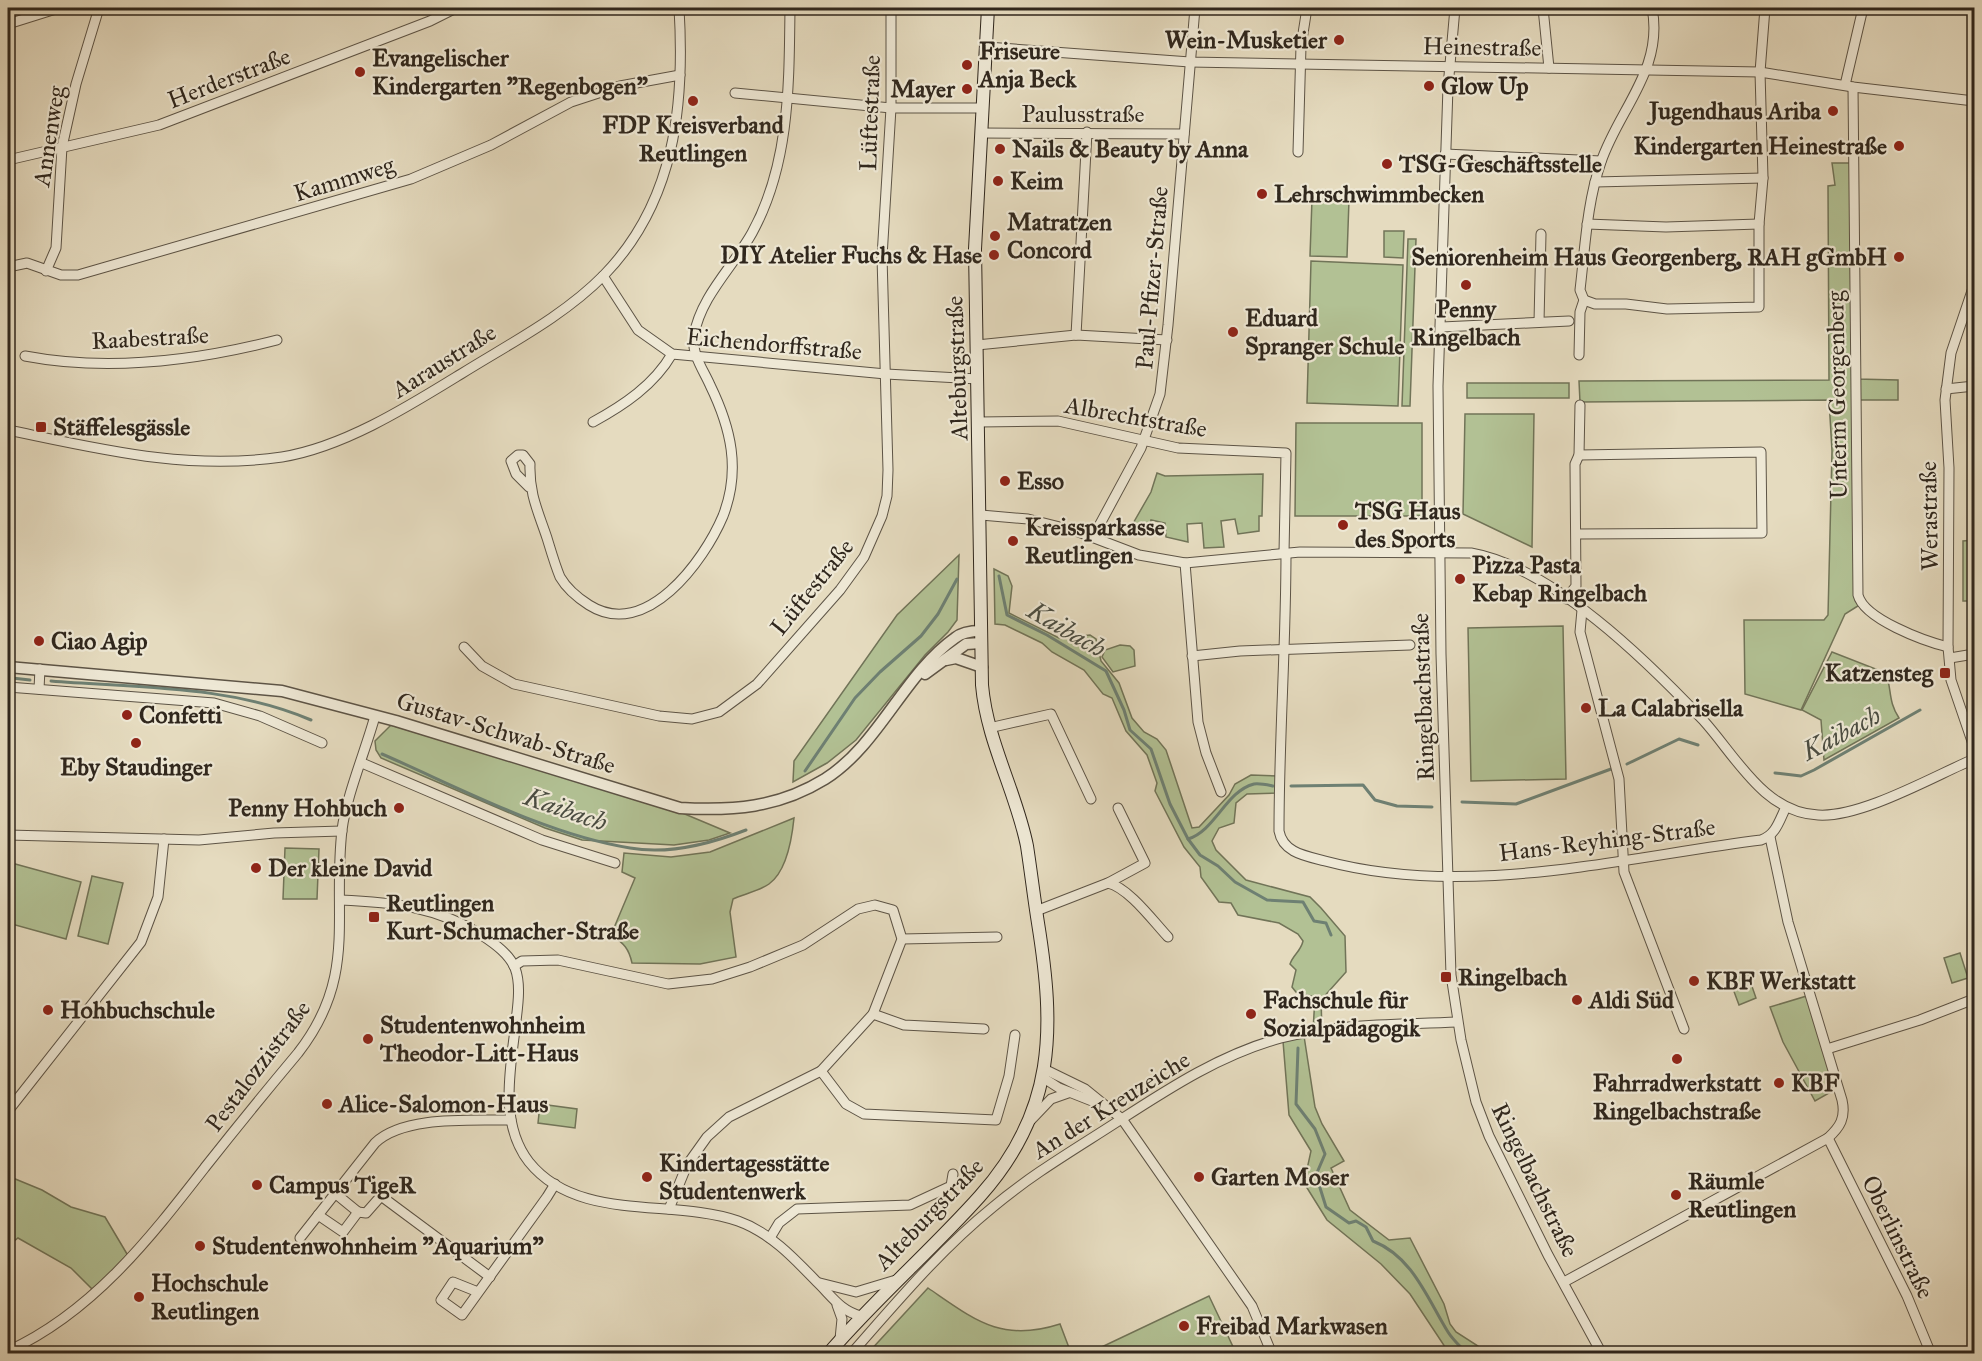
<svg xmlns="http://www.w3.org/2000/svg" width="1982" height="1361" font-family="'IM FELL Great Primer',serif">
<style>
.green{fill:#b2c194;stroke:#717458;stroke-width:1.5}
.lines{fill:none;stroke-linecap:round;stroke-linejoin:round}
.stream{stroke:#6e8073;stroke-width:3}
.minor-casing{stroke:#5d5446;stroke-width:11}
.tertiary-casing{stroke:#5d5446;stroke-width:13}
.secondary-casing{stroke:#30271d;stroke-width:14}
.minor{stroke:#eee8d5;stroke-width:9}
.tertiary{stroke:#eee8d5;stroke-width:10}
.secondary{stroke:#eee8d5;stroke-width:12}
.poi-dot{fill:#8f2418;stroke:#eee8d5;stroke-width:2}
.labels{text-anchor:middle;stroke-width:4.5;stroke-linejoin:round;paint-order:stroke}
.poi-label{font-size:24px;font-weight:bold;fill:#30271d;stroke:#eee8d5;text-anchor:start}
.street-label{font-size:24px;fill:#30271d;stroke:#eee8d5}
.water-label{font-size:26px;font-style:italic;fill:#4a4c41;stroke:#eee8d5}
</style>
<rect width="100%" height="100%" fill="#e5dbbf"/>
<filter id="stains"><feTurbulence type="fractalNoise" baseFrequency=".00333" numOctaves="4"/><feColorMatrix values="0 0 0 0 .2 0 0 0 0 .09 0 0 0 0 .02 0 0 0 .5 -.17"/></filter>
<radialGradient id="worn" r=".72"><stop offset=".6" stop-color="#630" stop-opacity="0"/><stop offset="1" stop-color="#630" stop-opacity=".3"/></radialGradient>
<g class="green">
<polygon points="1832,163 1854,163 1856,379 1898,380 1898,400 1857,400 1861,604 1845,614 1801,710 1745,694 1744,620 1824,620 1828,615 1832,451 1829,400 1580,402 1579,381 1829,380 1828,186 1835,185"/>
<polygon points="1312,199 1349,200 1347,257 1310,256"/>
<polygon points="1384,231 1404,231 1403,258 1384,257"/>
<polygon points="1408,239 1416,239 1410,406 1402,406"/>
<polygon points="1311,261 1403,265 1398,406 1307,403"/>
<rect x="1467" y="383" width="102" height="15"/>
<polygon points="1465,414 1534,414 1532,547 1463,514"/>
<polygon points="1296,423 1422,423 1422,516 1295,516"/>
<polygon points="1157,473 1165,476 1263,474 1262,516 1259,516 1259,531 1238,534 1235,519 1221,521 1224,547 1204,548 1202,523 1187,524 1188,542 1166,537 1165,523 1151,520 1148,532 1131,527 1151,492"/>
<polygon points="1974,540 1974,601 1963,601 1963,541"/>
<polygon points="959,555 957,620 948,632 925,655 856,740 827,763 793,782 794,761 897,615"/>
<path d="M994,569L1008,576L1012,586L1009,613L1059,638L1090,635L1096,639L1101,661L1119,683L1132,718L1144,732L1157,739L1166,750L1192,828L1199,827L1229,795L1235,784L1251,775L1278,776L1277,793L1247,794L1236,803L1234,823L1219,828L1212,841L1216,850L1246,880L1310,897L1321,908L1345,936L1346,972L1321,1000L1322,1030L1313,1031L1315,997L1296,992L1292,987L1296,970L1290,964C1293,955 1301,951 1303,941L1298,934L1279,923L1238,915L1231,903L1219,902L1201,877L1200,867L1184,847L1155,791L1157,783L1147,755L1126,731L1112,698L1103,694L1084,670L1052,652L1042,643L1005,625L995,624Z"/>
<polygon points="1563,626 1566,779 1471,781 1468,628"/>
<polygon points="1120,645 1130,646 1134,650 1135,666 1113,672 1102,657 1105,650"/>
<path d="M1832,652L1886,673C1892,691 1888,701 1899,718L1824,760L1821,720L1802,710Z"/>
<polygon points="391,725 680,812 730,833 709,840 674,845 582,840 545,828 381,758 376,750 375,741"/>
<path d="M794,818C792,838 787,871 769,884C759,891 744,894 733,899L730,912L736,957L700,964L632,963C629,949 624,943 611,935L635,878L622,872L624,853L671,857L710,852Z"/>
<polygon points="285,848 319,849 317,899 283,899"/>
<polygon points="8,862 81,882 66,939 8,923"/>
<polygon points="92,876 123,883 108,944 78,936"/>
<polygon points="1960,953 1968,978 1952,983 1944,958"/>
<polygon points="1747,972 1756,998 1739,1005 1729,978"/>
<polygon points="1810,995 1838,1088 1815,1101 1783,1042 1770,1007"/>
<polygon points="1304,1036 1315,1107 1322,1124 1344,1161 1331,1168 1350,1210 1389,1240 1410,1238 1444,1304 1450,1324 1456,1332 1478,1346 1482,1353 1449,1353 1410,1294 1381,1264 1327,1220 1304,1183 1311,1151 1289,1115 1283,1041"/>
<polygon points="540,1104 577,1109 575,1128 538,1123"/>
<polygon points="8,1176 42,1190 71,1207 105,1217 130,1259 96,1293 71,1268 18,1238 8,1246"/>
<path d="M928,1288C975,1320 1001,1343 1060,1324L1071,1353H868Z"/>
<polygon points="1209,1296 1236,1353 1089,1353"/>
</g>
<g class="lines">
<g class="stream">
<polyline points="999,576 1007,615 1047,635 1106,671 1124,710 1130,730 1151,749 1170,804 1188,839 1200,855 1218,866 1235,882 1267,900 1303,902 1314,921 1326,923 1331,935"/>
<polyline points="12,678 30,680"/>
<path d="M51,681C137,688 230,685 311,720"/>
<path d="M382,754C458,787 547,835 630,848C669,855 710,844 746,830"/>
<polyline points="1627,764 1679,739 1698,745"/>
<polyline points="805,771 855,698 880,672 921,636 938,614 957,579"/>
<polyline points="1775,773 1801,776 1814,770 1920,710"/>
<polyline points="1291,786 1363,785 1375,800 1397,806 1432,807"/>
<polyline points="1462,802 1516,804 1611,769"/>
<path d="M1188,839C1215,831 1226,791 1254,784C1259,783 1268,785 1273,786"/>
<path d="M1298,1048L1296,1104L1315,1129L1325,1154L1316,1175L1326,1207L1349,1223L1356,1221L1366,1227L1373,1241C1413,1257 1427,1298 1448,1332C1453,1340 1461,1347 1467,1354"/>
</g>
<defs>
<g id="minor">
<polyline points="1455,8 1448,87 1438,386 1441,654 1451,975 1461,1040 1476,1102 1489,1136 1548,1255 1602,1354"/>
<polyline points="1543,8 1549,68"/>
<polyline points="8,24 59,8"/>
<polyline points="987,47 1190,62 1760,72 1853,87 1974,101"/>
<polyline points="1845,85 1863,8"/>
<path d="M1853,87L1858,595C1864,619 1924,641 1948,647"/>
<polyline points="735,93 891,108 983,108"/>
<polyline points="981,133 1184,134"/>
<polyline points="1298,152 1301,46 1307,8"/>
<polyline points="1445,154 1601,161"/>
<polyline points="8,160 159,125 430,21 456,8"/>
<polyline points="1595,182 1763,178"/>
<polyline points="1587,224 1666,227 1759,224"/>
<polyline points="8,267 27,263 61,275 78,275 411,179 491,145 571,102 620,86 680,75"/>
<polyline points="46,271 56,248 62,147 76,84 99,8"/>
<polyline points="603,276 638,330 672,354 886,374 978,379"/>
<polyline points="1974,285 1951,353 1945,400 1949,468 1948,647 1951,680 1974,747"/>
<polyline points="1584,300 1595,304 1626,304 1667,309 1759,307 1759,224 1763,178 1760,72 1765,8"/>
<polyline points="1539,322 1541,234"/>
<polyline points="1442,327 1569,321"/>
<polyline points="1076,335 1087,132"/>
<polyline points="977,345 1076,335 1167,340"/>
<path d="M1579,355L1580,312L1584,300L1580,290C1585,248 1587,202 1601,162C1619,109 1664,69 1652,8"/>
<path d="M25,356C109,372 195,361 277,340"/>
<polyline points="1946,389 1974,386"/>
<path d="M593,422C624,405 654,385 672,354"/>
<polyline points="979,422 1058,421 1178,448 1286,453 1284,553"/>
<path d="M8,430C100,449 187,471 282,457C344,447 409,406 461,374C509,344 564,316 604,275C675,202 685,105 679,8"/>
<path d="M529,487L516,474L511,461L518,455H523L530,464C529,494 538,511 547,538C551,551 555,565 560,577C567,589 578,598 589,605C646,641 704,561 723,516C741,470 731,428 710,385C703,369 691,354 694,335C701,296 733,267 752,233C790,164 789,84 790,8"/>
<path d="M981,515L1028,519L1076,531L1139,555L1185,563L1300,552L1471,553C1552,567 1647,661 1703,720C1735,755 1764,813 1818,815C1861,818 1934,776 1974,759"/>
<polyline points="1577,534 1762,533 1761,452 1579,455"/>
<polyline points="1093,537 1141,448 1160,394 1168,325 1195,8"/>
<path d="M1286,553C1286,646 1279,738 1279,831C1283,853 1306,856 1325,861C1468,899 1618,858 1761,840C1776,835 1779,821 1786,807"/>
<polyline points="1185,563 1198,722 1206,753 1221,792"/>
<polyline points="1566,599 1576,586 1575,464 1579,455 1580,405"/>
<polyline points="1582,610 1580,632 1619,779 1624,872 1684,1029"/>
<polyline points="464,647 482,666 514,684 659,716 692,719 719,712 757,684 840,590 864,557 882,516 887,496 888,470 882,257 891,108 891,8"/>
<polyline points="1192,656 1240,651 1410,645"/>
<polyline points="1950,658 1974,654"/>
<polyline points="8,687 214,703 260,716 322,743"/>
<polyline points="39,689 40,669"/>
<polyline points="989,728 1051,714 1091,799"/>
<polyline points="362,763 542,840 615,863"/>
<polyline points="8,835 199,840 274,833 342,831"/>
<path d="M1108,883C1129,888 1153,921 1168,937"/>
<path d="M340,900C392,902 439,907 483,936C495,944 509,954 515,968C521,984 518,1004 516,1021C511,1067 498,1122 529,1162C578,1223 672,1198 738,1221C769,1232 793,1257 816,1281C831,1295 840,1311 861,1316"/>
<polyline points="1036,911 1108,883 1145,863 1118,808"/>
<polyline points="902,939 997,937"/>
<polyline points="514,966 522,961 558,960 668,984 712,979 750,967 803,945 858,909 875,905 893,910 902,939 873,1014 821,1071 729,1117 707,1137 687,1165 669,1209"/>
<polyline points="873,1014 904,1025 984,1029"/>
<polyline points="1827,1049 1920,1020 1974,999"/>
<polyline points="1044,1069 1085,1089 1122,1119 1252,1306 1272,1354"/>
<polyline points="821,1071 846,1104 864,1114 996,1120 1009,1076 1015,1035"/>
<polyline points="1042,1077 1059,1088 1102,1105"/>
<polyline points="8,1111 141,942 158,897 164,839"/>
<polyline points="1031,1120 1051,1099 1068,1093"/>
<polyline points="1828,1138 1907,1296 1931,1354"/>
<polyline points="358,1212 366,1213 381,1196 490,1277"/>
<polyline points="318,1215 343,1232 358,1212 336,1194"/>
<path d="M300,1238L375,1143C404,1115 473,1121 511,1120"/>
<polyline points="770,1238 779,1223 797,1209 910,1205 951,1186 953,1174"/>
<path d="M1564,1282L1828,1138C1840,1127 1846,1118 1842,1100L1788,922L1770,837"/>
<polyline points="820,1283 856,1292 896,1280"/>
<polyline points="478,1292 453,1282 441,1300 462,1315 547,1197 555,1184"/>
<polyline points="837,1305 842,1319 840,1339"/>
<path d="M8,1351C93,1312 150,1238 206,1166C236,1128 267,1090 298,1053C358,976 332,917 342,830C346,797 366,749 375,716"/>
<path d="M851,1354C896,1303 940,1250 993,1207C1032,1174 1077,1148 1120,1120C1171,1087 1222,1054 1281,1038C1340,1023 1398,1025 1457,1022"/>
</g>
<g id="tertiary">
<polyline points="946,660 956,658 982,667"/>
<path d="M8,667L282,691L396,721L680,808C733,811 778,808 825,779C879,745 904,674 955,638C962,632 972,631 981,631"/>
<polyline points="925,674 966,644 981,643"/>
</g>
<path id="secondary" d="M828,1354C876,1298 931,1251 980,1196C1056,1111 1055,1029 1038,923C1034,898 1031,872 1027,846C1016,791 987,742 982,685L975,249L988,8"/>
</defs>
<use href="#minor" class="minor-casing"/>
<use href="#tertiary" class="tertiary-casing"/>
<use href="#secondary" class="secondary-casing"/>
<use href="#minor" class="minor"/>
<use href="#tertiary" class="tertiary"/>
<use href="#secondary" class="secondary"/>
</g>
<g class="poi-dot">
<circle cx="1339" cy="40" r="6"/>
<circle cx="967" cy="65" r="6"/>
<circle cx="360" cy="72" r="6"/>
<circle cx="1429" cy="86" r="6"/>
<circle cx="967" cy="89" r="6"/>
<circle cx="693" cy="101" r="6"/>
<circle cx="1833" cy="111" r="6"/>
<circle cx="1899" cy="146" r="6"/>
<circle cx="1000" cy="149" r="6"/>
<circle cx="1387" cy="164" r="6"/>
<circle cx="998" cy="181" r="6"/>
<circle cx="1262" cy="194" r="6"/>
<circle cx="995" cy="236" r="6"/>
<circle cx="994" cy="255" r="6"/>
<circle cx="1899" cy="257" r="6"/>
<circle cx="1466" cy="285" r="6"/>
<circle cx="1233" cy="332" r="6"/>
<rect x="35" y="421" width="12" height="12" rx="3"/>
<circle cx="1005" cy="481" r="6"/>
<circle cx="1343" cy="525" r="6"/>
<circle cx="1013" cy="541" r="6"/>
<circle cx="1460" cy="579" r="6"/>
<circle cx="39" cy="641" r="6"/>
<rect x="1939" y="667" width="12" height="12" rx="3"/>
<circle cx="1586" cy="708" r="6"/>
<circle cx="127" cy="715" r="6"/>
<circle cx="136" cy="743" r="6"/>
<circle cx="399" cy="808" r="6"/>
<circle cx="256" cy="868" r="6"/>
<rect x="368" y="911" width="12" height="12" rx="3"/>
<rect x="1440" y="971" width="12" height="12" rx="3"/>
<circle cx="1694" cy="981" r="6"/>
<circle cx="1577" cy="1000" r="6"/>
<circle cx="48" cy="1010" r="6"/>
<circle cx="1251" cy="1014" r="6"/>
<circle cx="368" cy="1039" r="6"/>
<circle cx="1677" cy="1059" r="6"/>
<circle cx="1779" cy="1083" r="6"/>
<circle cx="327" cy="1104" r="6"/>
<circle cx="647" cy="1177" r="6"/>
<circle cx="1199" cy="1177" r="6"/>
<circle cx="257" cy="1185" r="6"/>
<circle cx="1676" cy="1195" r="6"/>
<circle cx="200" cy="1246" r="6"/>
<circle cx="139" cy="1297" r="6"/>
<circle cx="1184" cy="1326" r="6"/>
</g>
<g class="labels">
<g class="poi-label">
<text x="1327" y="48" text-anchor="end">Wein-Musketier</text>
<text x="979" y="59">Friseure<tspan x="979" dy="28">Anja Beck</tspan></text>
<text x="372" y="66">Evangelischer<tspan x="372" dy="28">Kindergarten "Regenbogen"</tspan></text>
<text x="1441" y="94">Glow Up</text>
<text x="955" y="97" text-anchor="end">Mayer</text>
<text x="1821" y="119" text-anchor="end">Jugendhaus Ariba</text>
<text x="693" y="133" text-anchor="middle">FDP Kreisverband<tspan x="693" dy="28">Reutlingen</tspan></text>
<text x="1887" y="154" text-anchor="end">Kindergarten Heinestraße</text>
<text x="1012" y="157">Nails &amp; Beauty by Anna</text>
<text x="1399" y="172">TSG-Geschäftsstelle</text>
<text x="1010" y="189">Keim</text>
<text x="1274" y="202">Lehrschwimmbecken</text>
<text x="1007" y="230">Matratzen<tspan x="1007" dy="28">Concord</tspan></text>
<text x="982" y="263" text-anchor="end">DIY Atelier Fuchs &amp; Hase</text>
<text x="1887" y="265" text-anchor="end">Seniorenheim Haus Georgenberg, RAH gGmbH</text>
<text x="1466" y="317" text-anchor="middle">Penny<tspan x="1466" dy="28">Ringelbach</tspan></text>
<text x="1245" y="326">Eduard<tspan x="1245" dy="28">Spranger Schule</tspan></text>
<text x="53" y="435">Stäffelesgässle</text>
<text x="1017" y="489">Esso</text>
<text x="1355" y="519">TSG Haus<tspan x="1355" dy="28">des Sports</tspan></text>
<text x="1025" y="535">Kreissparkasse<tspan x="1025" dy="28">Reutlingen</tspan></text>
<text x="1472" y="573">Pizza Pasta<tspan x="1472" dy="28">Kebap Ringelbach</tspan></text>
<text x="51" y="649">Ciao Agip</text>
<text x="1933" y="681" text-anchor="end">Katzensteg</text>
<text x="1598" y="716">La Calabrisella</text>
<text x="139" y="723">Confetti</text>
<text x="136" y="775" text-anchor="middle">Eby Staudinger</text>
<text x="387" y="816" text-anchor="end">Penny Hohbuch</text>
<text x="268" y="876">Der kleine David</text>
<text x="386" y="911">Reutlingen<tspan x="386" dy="28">Kurt-Schumacher-Straße</tspan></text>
<text x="1458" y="985">Ringelbach</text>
<text x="1706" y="989">KBF Werkstatt</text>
<text x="1263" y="1008">Fachschule für<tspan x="1263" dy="28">Sozialpädagogik</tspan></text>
<text x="1589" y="1008">Aldi Süd</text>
<text x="60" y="1018">Hohbuchschule</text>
<text x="380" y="1033">Studentenwohnheim<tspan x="380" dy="28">Theodor-Litt-Haus</tspan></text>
<text x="1677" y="1091" text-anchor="middle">Fahrradwerkstatt<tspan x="1677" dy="28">Ringelbachstraße</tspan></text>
<text x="1791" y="1091">KBF</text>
<text x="339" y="1112">Alice-Salomon-Haus</text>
<text x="659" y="1171">Kindertagesstätte<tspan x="659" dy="28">Studentenwerk</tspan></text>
<text x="1211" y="1185">Garten Moser</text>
<text x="1688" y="1189">Räumle<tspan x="1688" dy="28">Reutlingen</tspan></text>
<text x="269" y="1193">Campus TigeR</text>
<text x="212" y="1254">Studentenwohnheim "Aquarium"</text>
<text x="151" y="1291">Hochschule<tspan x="151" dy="28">Reutlingen</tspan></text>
<text x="1196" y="1334">Freibad Markwasen</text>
</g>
<g class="street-label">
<text transform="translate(1482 47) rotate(1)" y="8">Heinestraße</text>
<text transform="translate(229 78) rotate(-21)" y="8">Herderstraße</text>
<text transform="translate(870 113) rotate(-88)" y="8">Lüftestraße</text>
<text x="1083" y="122">Paulusstraße</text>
<text transform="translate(49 136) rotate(-81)" y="8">Annenweg</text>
<text transform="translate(344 179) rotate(-17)" y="8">Kammweg</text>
<text transform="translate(1152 278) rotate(-85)" y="8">Paul-Pfizer-Straße</text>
<text transform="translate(150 338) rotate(-3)" y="8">Raabestraße</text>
<text transform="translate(774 344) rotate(5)" y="8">Eichendorffstraße</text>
<text transform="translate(444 361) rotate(-32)" y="8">Aaraustraße</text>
<text transform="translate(957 368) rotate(-92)" y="8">Alteburgstraße</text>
<text transform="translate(1837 395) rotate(-91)" y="8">Unterm Georgenberg</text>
<text transform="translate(1136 417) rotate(10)" y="8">Albrechtstraße</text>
<text transform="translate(1929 516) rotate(-91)" y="8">Werastraße</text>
<text transform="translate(812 587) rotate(-51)" y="8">Lüftestraße</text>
<text transform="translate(1423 697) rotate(-92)" y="8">Ringelbachstraße</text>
<text transform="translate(506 733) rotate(17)" y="8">Gustav-Schwab-Straße</text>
<text transform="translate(1607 840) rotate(-7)" y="8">Hans-Reyhing-Straße</text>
<text transform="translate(258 1066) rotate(-53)" y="8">Pestalozzistraße</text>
<text transform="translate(1111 1105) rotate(-32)" y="8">An der Kreuzeiche</text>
<text transform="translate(1535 1180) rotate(64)" y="8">Ringelbachstraße</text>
<text transform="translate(929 1214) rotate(-46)" y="8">Alteburgstraße</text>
<text transform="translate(1898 1237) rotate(64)" y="8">Oberlinstraße</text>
</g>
<g class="water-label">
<text transform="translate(1067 629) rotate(30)" y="9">Kaibach</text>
<text transform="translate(1841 733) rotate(-28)" y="9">Kaibach</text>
<text transform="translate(566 809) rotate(19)" y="9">Kaibach</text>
</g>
</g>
<rect width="1982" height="1361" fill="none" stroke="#e5dbbf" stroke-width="30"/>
<rect x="9" y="9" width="1964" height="1343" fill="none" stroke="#30271d" stroke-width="3"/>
<rect x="15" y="15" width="1952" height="1331" fill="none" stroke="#30271d" stroke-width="1.5"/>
<rect width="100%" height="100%" filter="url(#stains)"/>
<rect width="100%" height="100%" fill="url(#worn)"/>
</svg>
